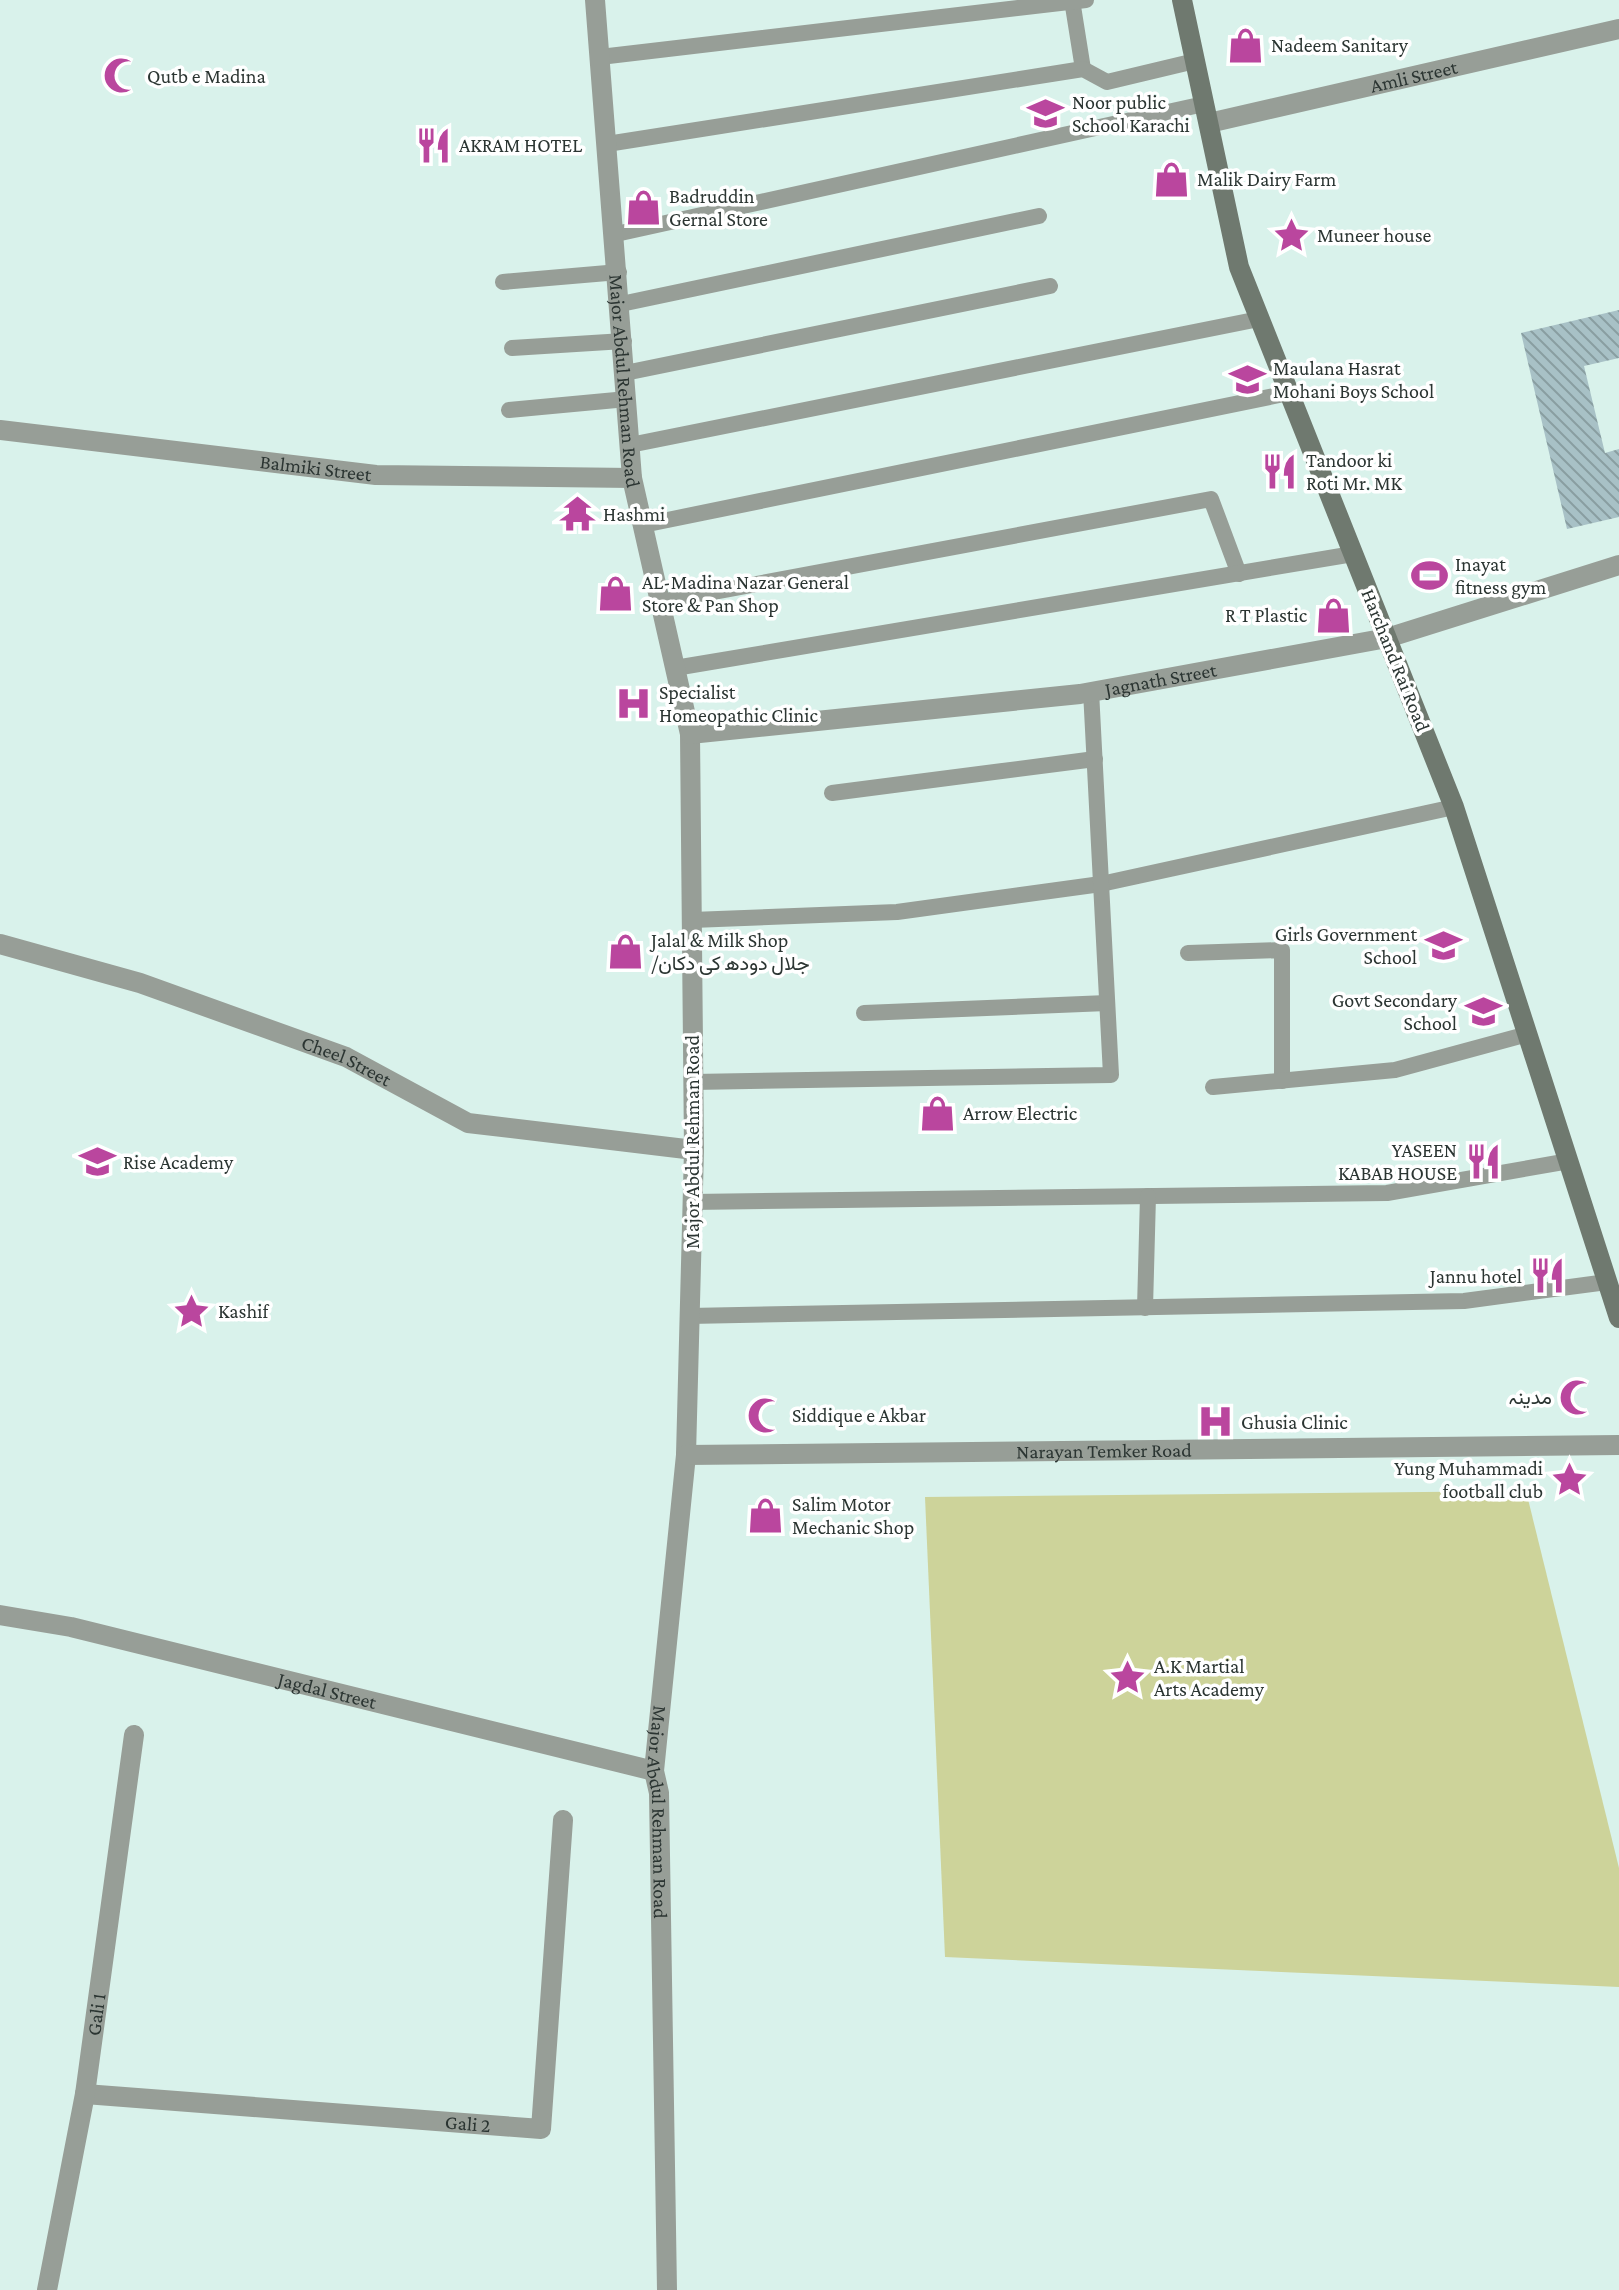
<svg xmlns="http://www.w3.org/2000/svg" width="1619" height="2290" font-family="'Crimson Pro',Vazirmatn,serif">
<style>
.grass{fill:#cdd39a}
.building{fill:url(#building-back-hatch)}
.lines{fill:none;stroke-linecap:round;stroke-linejoin:round}
.lane{stroke:#979e97;stroke-width:16}
.street{stroke:#979e97;stroke-width:20}
.secondary{stroke:#6f796f;stroke-width:20}
.labels{text-anchor:middle;stroke-width:7;stroke-linejoin:round;paint-order:stroke}
.poi-label{font-size:20px;fill:#2b3532;stroke:#fff;text-anchor:start}
.street-label{font-size:20px;fill:#2b3532;stroke:#fff}
</style>
<defs>
<pattern id="building-back-hatch" width="6" height="6" patternUnits="userSpaceOnUse" patternTransform="scale(2)"><rect width="6" height="6" fill="#a8c1c6"/><path d="M-1 5l2 2M0 0l6 6M5-1l2 2" fill="none" stroke="#899ea1"/></pattern>
</defs>
<rect width="100%" height="100%" fill="#d9f2eb"/>
<polygon class="grass" points="1526,1491 1619,1868 1619,1987 945,1957 925,1497"/>
<polygon class="building" points="1619,310 1619,358 1584,366 1605,453 1619,449 1619,517 1567,529 1521,333"/>
<g class="lines">
<g class="lane">
<polyline points="1072,0 1083,69"/>
<polyline points="600,57 1086,0"/>
<polyline points="607,144 1083,69 1107,82 1195,61"/>
<polyline points="616,234 1204,104"/>
<polyline points="503,282 619,272"/>
<polyline points="621,304 1039,216"/>
<polyline points="512,348 624,341"/>
<polyline points="625,373 1050,286"/>
<polyline points="509,410 627,399"/>
<polyline points="630,445 1259,319"/>
<polyline points="643,525 1289,393"/>
<polyline points="660,602 1211,499 1239,574"/>
<polyline points="675,668 1353,554"/>
<polyline points="832,793 1095,759"/>
<polyline points="692,920 897,912 1101,884 1454,807"/>
<polyline points="1188,953 1282,950 1282,1081"/>
<polyline points="864,1013 1107,1003"/>
<polyline points="693,1082 1111,1075 1091,691"/>
<polyline points="1213,1087 1395,1070 1528,1034"/>
<polyline points="692,1202 1387,1193 1569,1161"/>
<polyline points="1145,1308 1148,1196"/>
<polyline points="689,1316 1464,1301 1607,1282"/>
</g>
<g class="street">
<path id="s1" d="M595,0L632,478L690,734L694,1150L686,1455L654,1771L659,1793L667,2290"/>
<path id="s2" d="M1209,123L1619,29"/>
<path id="s3" d="M0,430L376,475L632,478"/>
<path id="s4" d="M690,734L1080,694L1387,638L1619,565"/>
<path id="s5" d="M0,944L140,983L346,1057L468,1123L694,1150"/>
<path id="s6" d="M686,1455L1619,1445"/>
<path id="s7" d="M0,1615L71,1627L654,1771"/>
<path id="s8" d="M85,2094L541,2129L563,1820"/>
<path id="s9" d="M47,2290L85,2094L134,1735"/>
</g>
<polyline class="secondary" points="1182,0 1239,267 1454,807 1619,1318"/>
</g>
<defs>
<symbol id="shop-bare" viewBox="-9 -9 18 18"><path d="M-5-2.5h2.3a2.7 3.5 0 0 1 5.4 0H5L5.5 6h-11ZM-1.5-2.5h3a1.5 2.3 0 0 0-3 0Z" fill="#ba469e" stroke="#fff" stroke-width="2.5" paint-order="stroke"/></symbol>
<symbol id="mosque-bare" viewBox="-9 -9 18 18"><path d="M3.5-4.9A6 6 0 1 0 3.5 4.9A5 5 0 1 1 3.5-4.9Z" fill="#ba469e" stroke="#fff" stroke-width="2.5" paint-order="stroke"/></symbol>
<symbol id="school-bare" viewBox="-9 -9 18 18"><path d="M0-5L7-2L0 1L-7-2ZM-4 1L0 2.5L4 1V4Q0 6-4 4Z" fill="#ba469e" stroke="#fff" stroke-width="2.5" paint-order="stroke"/></symbol>
<symbol id="restaurant-bare" viewBox="-9 -9 18 18"><path d="M-5-6h1v4h1v-4h1v4h1v-4h1v5L-1.5 .5V6h-2V.5L-5-1ZM5-6V6H3V1.5H1.5Q1.5-4 5-6Z" fill="#ba469e" stroke="#fff" stroke-width="2.5" paint-order="stroke"/></symbol>
<symbol id="sight-bare" viewBox="-9 -9 18 18"><path d="M0-6L1.8-2.2L6-1.7L2.9 1.2L3.7 5.4L0 3.3L-3.7 5.4L-2.9 1.2L-6-1.7L-1.8-2.2Z" fill="#ba469e" stroke="#fff" stroke-width="2.5" paint-order="stroke"/></symbol>
<symbol id="temple-bare" viewBox="-9 -9 18 18"><path d="M0-6L5-2H3V0L6.5 2.5H4V6H1.5V3h-3V6H-4V2.5H-6.5L-3 0V-2H-5Z" fill="#ba469e" stroke="#fff" stroke-width="2.5" paint-order="stroke"/></symbol>
<symbol id="stadium-bare" viewBox="-9 -9 18 18"><path d="M0-5a6.5 5 0 1 0 0 10a6.5 5 0 1 0 0-10ZM-3.5-1.8h7v3.6h-7Z" fill="#ba469e" stroke="#fff" stroke-width="2.5" paint-order="stroke"/></symbol>
<symbol id="hospital-bare" viewBox="-9 -9 18 18"><path d="M-5-5h3v3.5h4V-5h3V5h-3V1.5h-4V5h-3Z" fill="#ba469e" stroke="#fff" stroke-width="2.5" paint-order="stroke"/></symbol>
</defs>
<g fill-rule="evenodd">
<use href="#shop-bare" x="1220" y="20" width="51" height="51"/>
<use href="#mosque-bare" x="96" y="50" width="51" height="51"/>
<use href="#school-bare" x="1020" y="88" width="51" height="51"/>
<use href="#restaurant-bare" x="408" y="120" width="51" height="51"/>
<use href="#shop-bare" x="1146" y="154" width="51" height="51"/>
<use href="#shop-bare" x="618" y="182" width="51" height="51"/>
<use href="#sight-bare" x="1266" y="210" width="51" height="51"/>
<use href="#school-bare" x="1222" y="354" width="51" height="51"/>
<use href="#restaurant-bare" x="1254" y="446" width="51" height="51"/>
<use href="#temple-bare" x="552" y="488" width="51" height="51"/>
<use href="#stadium-bare" x="1404" y="550" width="51" height="51"/>
<use href="#shop-bare" x="590" y="568" width="51" height="51"/>
<use href="#shop-bare" x="1308" y="590" width="51" height="51"/>
<use href="#hospital-bare" x="608" y="678" width="51" height="51"/>
<use href="#school-bare" x="1418" y="920" width="51" height="51"/>
<use href="#shop-bare" x="600" y="926" width="51" height="51"/>
<use href="#school-bare" x="1458" y="986" width="51" height="51"/>
<use href="#shop-bare" x="912" y="1088" width="51" height="51"/>
<use href="#restaurant-bare" x="1458" y="1136" width="51" height="51"/>
<use href="#school-bare" x="72" y="1136" width="51" height="51"/>
<use href="#restaurant-bare" x="1522" y="1250" width="51" height="51"/>
<use href="#sight-bare" x="166" y="1286" width="51" height="51"/>
<use href="#mosque-bare" x="1552" y="1372" width="51" height="51"/>
<use href="#mosque-bare" x="740" y="1390" width="51" height="51"/>
<use href="#hospital-bare" x="1190" y="1396" width="51" height="51"/>
<use href="#sight-bare" x="1544" y="1454" width="51" height="51"/>
<use href="#shop-bare" x="740" y="1490" width="51" height="51"/>
<use href="#sight-bare" x="1102" y="1652" width="51" height="51"/>
</g>
<g class="labels">
<g class="poi-label">
<text x="1271" y="52">Nadeem Sanitary</text>
<text x="147" y="83">Qutb e Madina</text>
<text x="1072" y="109">Noor public<tspan x="1072" dy="23">School Karachi</tspan></text>
<text x="459" y="152">AKRAM HOTEL</text>
<text x="1197" y="186">Malik Dairy Farm</text>
<text x="669" y="203">Badruddin<tspan x="669" dy="23">Gernal Store</tspan></text>
<text x="1317" y="242">Muneer house</text>
<text x="1273" y="375">Maulana Hasrat<tspan x="1273" dy="23">Mohani Boys School</tspan></text>
<text x="1306" y="467">Tandoor ki<tspan x="1306" dy="23">Roti Mr. MK</tspan></text>
<text x="603" y="521">Hashmi</text>
<text x="1455" y="571">Inayat<tspan x="1455" dy="23">fitness gym</tspan></text>
<text x="642" y="589">AL-Madina Nazar General<tspan x="642" dy="23">Store &amp; Pan Shop</tspan></text>
<text x="1307" y="622" text-anchor="end">R T Plastic</text>
<text x="659" y="699">Specialist<tspan x="659" dy="23">Homeopathic Clinic</tspan></text>
<text x="1417" y="941" text-anchor="end">Girls Government<tspan x="1417" dy="23">School</tspan></text>
<text x="651" y="947">Jalal &amp; Milk Shop<tspan x="651" dy="23">/جلال دودھ کی دکان</tspan></text>
<text x="1457" y="1007" text-anchor="end">Govt Secondary<tspan x="1457" dy="23">School</tspan></text>
<text x="963" y="1120">Arrow Electric</text>
<text x="1457" y="1157" text-anchor="end">YASEEN<tspan x="1457" dy="23">KABAB HOUSE</tspan></text>
<text x="123" y="1169">Rise Academy</text>
<text x="1522" y="1283" text-anchor="end">Jannu hotel</text>
<text x="218" y="1318">Kashif</text>
<text x="1552" y="1404" text-anchor="end">مدینہ</text>
<text x="792" y="1422">Siddique e Akbar</text>
<text x="1241" y="1429">Ghusia Clinic</text>
<text x="1543" y="1475" text-anchor="end">Yung Muhammadi<tspan x="1543" dy="23">football club</tspan></text>
<text x="792" y="1511">Salim Motor<tspan x="792" dy="23">Mechanic Shop</tspan></text>
<text x="1154" y="1673">A.K Martial<tspan x="1154" dy="23">Arts Academy</tspan></text>
</g>
<g class="street-label">
<text dy="7" stroke="none"><textPath href="#s2" startOffset="210">Amli Street</textPath></text>
<text dy="7" stroke="none"><textPath href="#s1" startOffset="382">Major Abdul Rehman Road</textPath></text>
<text dy="7" stroke="none"><textPath href="#s3" startOffset="318">Balmiki Street</textPath></text>
<text transform="translate(1396 660) rotate(68)" y="7">Harchand Rai Road</text>
<text dy="7" stroke="none"><textPath href="#s4" startOffset="474">Jagnath Street</textPath></text>
<text dy="7" stroke="none"><textPath href="#s5" startOffset="366">Cheel Street</textPath></text>
<text transform="translate(692 1142) rotate(-90)" y="7">Major Abdul Rehman Road</text>
<text dy="7" stroke="none"><textPath href="#s6" startOffset="418">Narayan Temker Road</textPath></text>
<text dy="7" stroke="none"><textPath href="#s7" startOffset="336">Jagdal Street</textPath></text>
<text dy="7" stroke="none"><textPath href="#s1" startOffset="1822">Major Abdul Rehman Road</textPath></text>
<text dy="7" stroke="none"><textPath href="#s9" startOffset="280">Gali 1</textPath></text>
<text dy="7" stroke="none"><textPath href="#s8" startOffset="384">Gali 2</textPath></text>
</g>
</g>
</svg>
